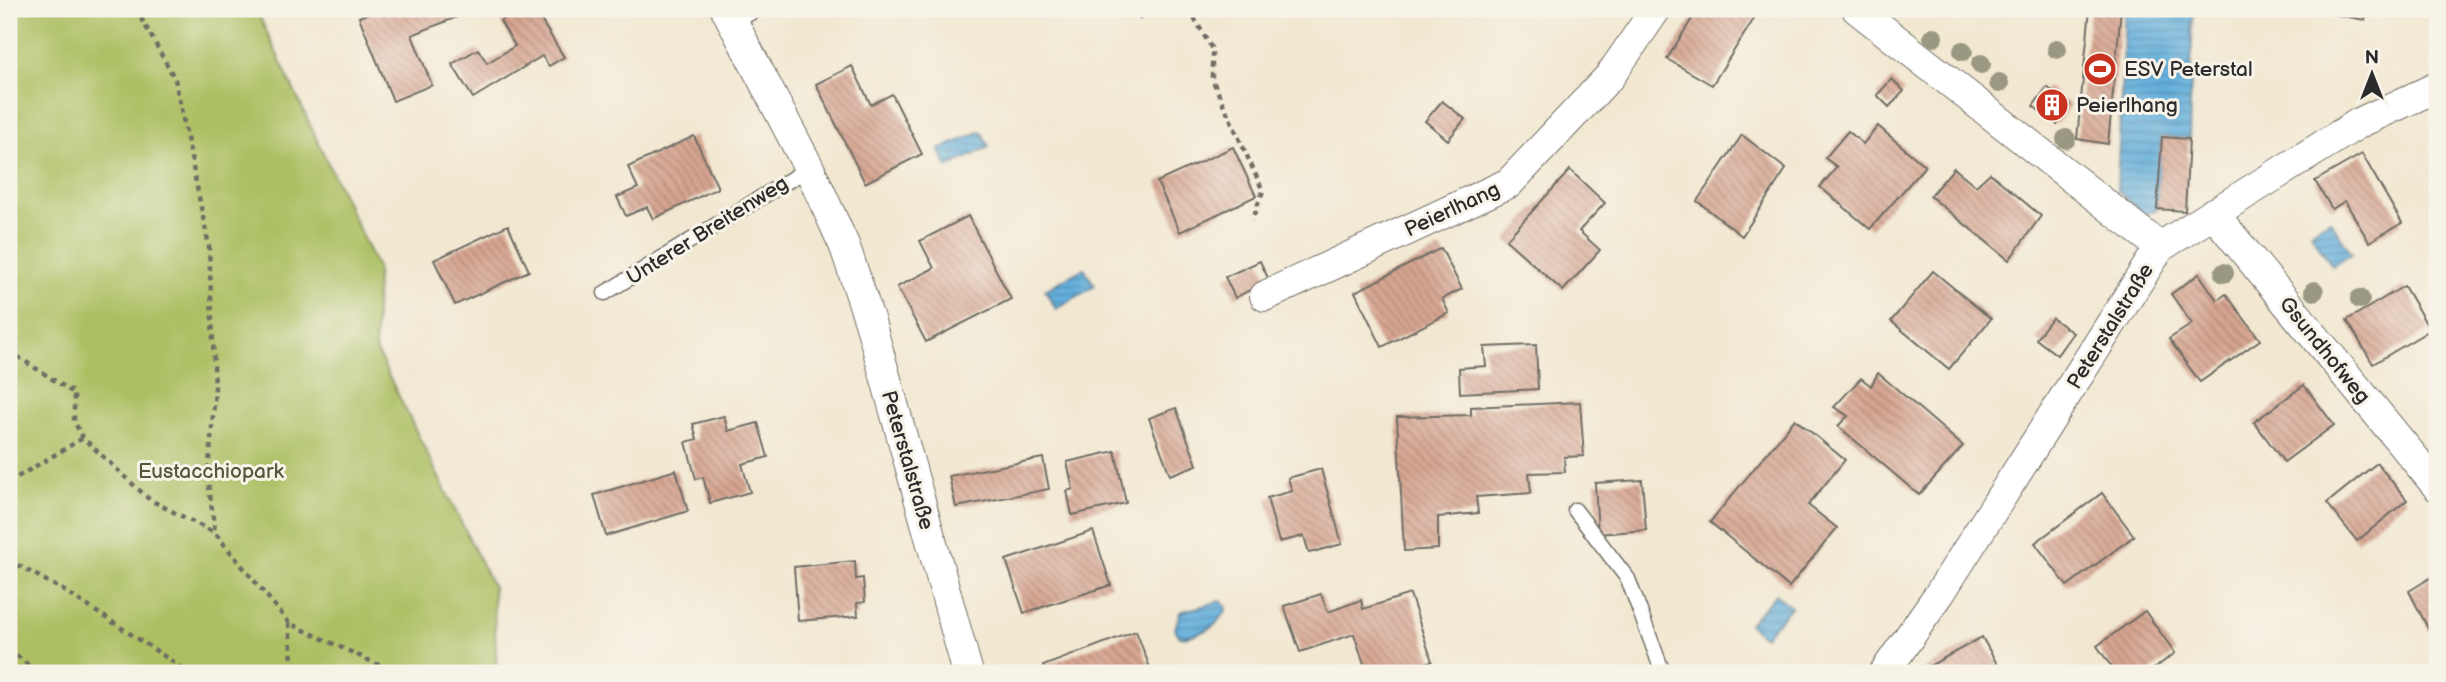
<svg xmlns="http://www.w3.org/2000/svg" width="2446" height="682" font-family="'Balsamiq Sans',sans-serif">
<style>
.park{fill:#acbf62;stroke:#6c7546;stroke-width:2}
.water{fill:url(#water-rules);stroke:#476d84;stroke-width:2}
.building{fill:url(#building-back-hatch)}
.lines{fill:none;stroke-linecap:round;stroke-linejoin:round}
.lane-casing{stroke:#716d65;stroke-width:17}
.street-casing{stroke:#716d65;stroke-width:32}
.path{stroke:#716d65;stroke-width:4.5;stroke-dasharray:5 5;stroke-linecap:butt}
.lane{stroke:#fff;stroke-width:14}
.street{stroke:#fff;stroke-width:30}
.tree{fill:#9a9880}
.labels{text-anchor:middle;stroke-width:6;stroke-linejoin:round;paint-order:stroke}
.poi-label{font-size:21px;fill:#2b2b2b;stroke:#f7f3e8;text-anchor:start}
.street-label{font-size:21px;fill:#2b2b2b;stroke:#f7f3e8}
.park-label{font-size:21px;fill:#52573c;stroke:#f7f3e8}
</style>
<defs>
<pattern id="water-rules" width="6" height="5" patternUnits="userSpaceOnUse" patternTransform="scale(1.75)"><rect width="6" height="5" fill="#63afdc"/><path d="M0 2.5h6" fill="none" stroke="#528fb3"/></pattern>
<pattern id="building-back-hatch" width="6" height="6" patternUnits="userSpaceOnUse" patternTransform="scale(1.75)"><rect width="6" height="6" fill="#d7a692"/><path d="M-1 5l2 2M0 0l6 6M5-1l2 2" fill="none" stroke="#af8777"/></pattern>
</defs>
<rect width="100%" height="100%" fill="#f7f3e8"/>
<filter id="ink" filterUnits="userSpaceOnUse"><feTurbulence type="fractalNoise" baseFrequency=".0143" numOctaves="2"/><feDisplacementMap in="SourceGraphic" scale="14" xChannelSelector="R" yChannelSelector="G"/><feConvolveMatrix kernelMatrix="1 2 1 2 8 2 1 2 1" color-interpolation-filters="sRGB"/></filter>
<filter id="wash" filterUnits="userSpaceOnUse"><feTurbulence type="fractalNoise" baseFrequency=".00686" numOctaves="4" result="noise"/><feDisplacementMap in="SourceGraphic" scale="28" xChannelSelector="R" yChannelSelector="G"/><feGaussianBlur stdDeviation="1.57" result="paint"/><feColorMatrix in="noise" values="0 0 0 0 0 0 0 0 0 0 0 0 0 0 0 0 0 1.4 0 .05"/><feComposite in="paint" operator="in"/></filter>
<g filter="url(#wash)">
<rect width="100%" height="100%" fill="#f2e8d2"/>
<polygon class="park" points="9,9 256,9 377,268 375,348 493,587 497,673 9,673"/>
<g class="water">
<polygon points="2125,9 2193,9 2189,139 2162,138 2157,209 2144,215 2117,190"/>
<polygon points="981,131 989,147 948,167 939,150"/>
<polygon points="2330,220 2352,254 2332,266 2310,232"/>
<polygon points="1084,268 1095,286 1056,309 1045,290"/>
<polygon points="1776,594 1791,607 1764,637 1749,624"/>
<path d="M1221,601L1227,608C1219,627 1201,635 1180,637L1175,629L1180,612Z"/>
</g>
<g id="blocks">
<g class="building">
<polygon points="379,9 477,9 412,35 432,85 393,101 359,17"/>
<polygon points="520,9 534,9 564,57 549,66 542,56 473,98 452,64 478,49 487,63 515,46 500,21"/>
<polygon points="1114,9 1129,9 1120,16"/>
<polygon points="1133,9 1152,9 1140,18"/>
<polygon points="1698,9 1759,11 1712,85 1667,59"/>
<polygon points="2090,9 2121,9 2108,144 2077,139"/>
<polygon points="2306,9 2367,9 2365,20"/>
<polygon points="852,66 871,105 892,94 922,154 865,183 816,84"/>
<polygon points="1892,79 1904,91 1889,107 1877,95"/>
<polygon points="2047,87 2070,105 2057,124 2033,106"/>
<polygon points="1442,101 1465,119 1448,140 1425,121"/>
<polygon points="1878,126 1925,166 1870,229 1820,187 1837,167 1825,158 1848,131 1863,144"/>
<polygon points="1742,135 1786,169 1742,236 1697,201"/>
<polygon points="694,136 718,188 653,219 647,207 626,216 617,197 638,188 628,167"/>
<polygon points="2162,137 2189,139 2185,211 2157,209"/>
<polygon points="1233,147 1256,196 1180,232 1157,182"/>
<polygon points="2362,154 2402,223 2369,242 2345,201 2332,209 2315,181"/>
<polygon points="1954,168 1976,186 1990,173 2041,216 2009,260 1930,196"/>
<polygon points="1570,170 1605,203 1579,231 1600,250 1563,291 1506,240"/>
<polygon points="968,216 1011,299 926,342 897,287 934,268 920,241"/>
<polygon points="508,225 529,271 455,305 434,260"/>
<polygon points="1441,248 1462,289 1442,299 1449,313 1382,347 1355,292"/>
<polygon points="1260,261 1269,280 1235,298 1225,277"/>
<polygon points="1933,271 1991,319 1949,369 1891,321"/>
<polygon points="2199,274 2217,300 2226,294 2260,340 2200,382 2169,339 2192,324 2171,294"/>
<polygon points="2404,286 2430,330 2373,364 2347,320"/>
<polygon points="2052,318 2073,333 2057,355 2036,339"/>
<polygon points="1536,345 1538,389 1460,393 1459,368 1486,366 1484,347"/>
<polygon points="1878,373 1963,446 1919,495 1838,426 1848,416 1834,407 1861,378 1871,386"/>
<polygon points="2304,385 2334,425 2284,462 2254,422"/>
<polygon points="1580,402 1584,456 1564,457 1565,472 1529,473 1531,493 1476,497 1478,513 1438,517 1438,549 1404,551 1397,417 1471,415 1471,407"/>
<polygon points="1176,408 1197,465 1170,475 1149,418"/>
<polygon points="724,416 728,431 758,423 768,457 742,464 750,492 710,503 703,477 696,479 686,442 697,439 693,424"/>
<polygon points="1795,419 1845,460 1808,505 1837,528 1789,587 1710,522"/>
<polygon points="1115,451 1126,503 1072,515 1067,491 1073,489 1067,462"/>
<polygon points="1043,458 1049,489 956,507 949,476"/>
<polygon points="2377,463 2407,500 2357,541 2327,503"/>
<polygon points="1321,469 1342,544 1309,553 1304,536 1279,542 1267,498 1292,491 1288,478"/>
<polygon points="676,470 688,511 606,536 594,495"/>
<polygon points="1642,480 1646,530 1598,534 1595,483"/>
<polygon points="2102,493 2134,536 2067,586 2035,543"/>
<polygon points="1093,531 1111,585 1024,613 1006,560"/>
<polygon points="855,561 856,579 863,578 865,602 857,603 858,616 798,621 794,567"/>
<polygon points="2437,574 2437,646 2409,591"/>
<polygon points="1321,594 1328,612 1361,600 1363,609 1410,594 1432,661 1393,673 1367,673 1354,634 1300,652 1284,606"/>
<polygon points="2145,611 2175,653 2148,673 2116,673 2097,646"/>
<polygon points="1136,631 1152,673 1046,673 1043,666"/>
<polygon points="1982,637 2002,673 1926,673 1924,669"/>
</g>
</g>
</g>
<g filter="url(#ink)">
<use href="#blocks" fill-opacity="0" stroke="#716d65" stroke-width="2"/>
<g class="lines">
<defs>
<g id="lane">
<polyline points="733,23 757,9"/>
<polyline points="605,293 809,168"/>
<polyline points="1575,510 1628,579 1663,673"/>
</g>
<g id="street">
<polyline points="726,9 809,168 845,247 870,322 968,673"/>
<polyline points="1857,9 2160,247"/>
<polyline points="2213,213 2437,486"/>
<polyline points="1265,296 1509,183 1610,76 1656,9"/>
<polyline points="1884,673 1940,593 2160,247 2359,123 2437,87"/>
</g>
</defs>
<use href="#lane" class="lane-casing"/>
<use href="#street" class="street-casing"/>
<g class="path">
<polyline points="136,9 175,79 209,246 215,390 208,479 215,533 289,623 396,673"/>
<polyline points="1189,9 1212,49 1212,79 1263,191 1252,220"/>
<polyline points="9,351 74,393 74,421 83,438 150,500 215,533"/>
<polyline points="9,482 83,438"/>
<polyline points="9,560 68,593 190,673"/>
<polyline points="289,623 293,673"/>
<polyline points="9,649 38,673"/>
</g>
<use href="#lane" class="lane"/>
<use href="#street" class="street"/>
</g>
<g class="tree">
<circle cx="1933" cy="37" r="10"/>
<circle cx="2057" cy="49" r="10"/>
<circle cx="1963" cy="51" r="10"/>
<circle cx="1981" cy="64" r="10"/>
<circle cx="1999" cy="83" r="10"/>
<circle cx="2066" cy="139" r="10"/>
<circle cx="2224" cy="273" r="10"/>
<circle cx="2314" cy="291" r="10"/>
<circle cx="2360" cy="299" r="10"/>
</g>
</g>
<defs>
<symbol id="stadium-disc" viewBox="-11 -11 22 22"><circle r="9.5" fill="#c8321e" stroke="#f7f3e8"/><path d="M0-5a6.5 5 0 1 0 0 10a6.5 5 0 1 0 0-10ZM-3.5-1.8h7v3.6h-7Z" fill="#fff"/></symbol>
<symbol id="building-disc" viewBox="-11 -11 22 22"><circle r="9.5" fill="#c8321e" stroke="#f7f3e8"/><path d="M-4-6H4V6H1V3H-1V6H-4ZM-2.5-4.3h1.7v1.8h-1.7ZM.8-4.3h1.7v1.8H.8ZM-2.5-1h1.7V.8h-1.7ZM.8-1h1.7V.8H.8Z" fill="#fff"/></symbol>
</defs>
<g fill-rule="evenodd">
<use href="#stadium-disc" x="2081" y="50" width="38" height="38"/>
<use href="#building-disc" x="2033" y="86" width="38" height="38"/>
</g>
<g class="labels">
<g class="poi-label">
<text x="2124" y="76">ESV Peterstal</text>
<text x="2076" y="112">Peierlhang</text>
</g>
<g class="street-label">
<text transform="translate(1452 209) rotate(-25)" y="7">Peierlhang</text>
<text transform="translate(707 230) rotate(-32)" y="7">Unterer Breitenweg</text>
<text transform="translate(2110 326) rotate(-58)" y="7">Peterstalstraße</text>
<text transform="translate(2325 350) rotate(51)" y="7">Gsundhofweg</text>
<text transform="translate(908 460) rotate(74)" y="7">Peterstalstraße</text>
</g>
<g class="park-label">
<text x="211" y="478">Eustacchiopark</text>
</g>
</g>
<rect width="2446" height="682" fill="none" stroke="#f7f3e8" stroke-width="35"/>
<g transform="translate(2372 74)" stroke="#f7f3e8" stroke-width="5" paint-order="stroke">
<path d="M0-5L12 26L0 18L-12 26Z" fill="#2b2b2b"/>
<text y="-10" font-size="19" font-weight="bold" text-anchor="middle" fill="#2b2b2b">N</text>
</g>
</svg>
